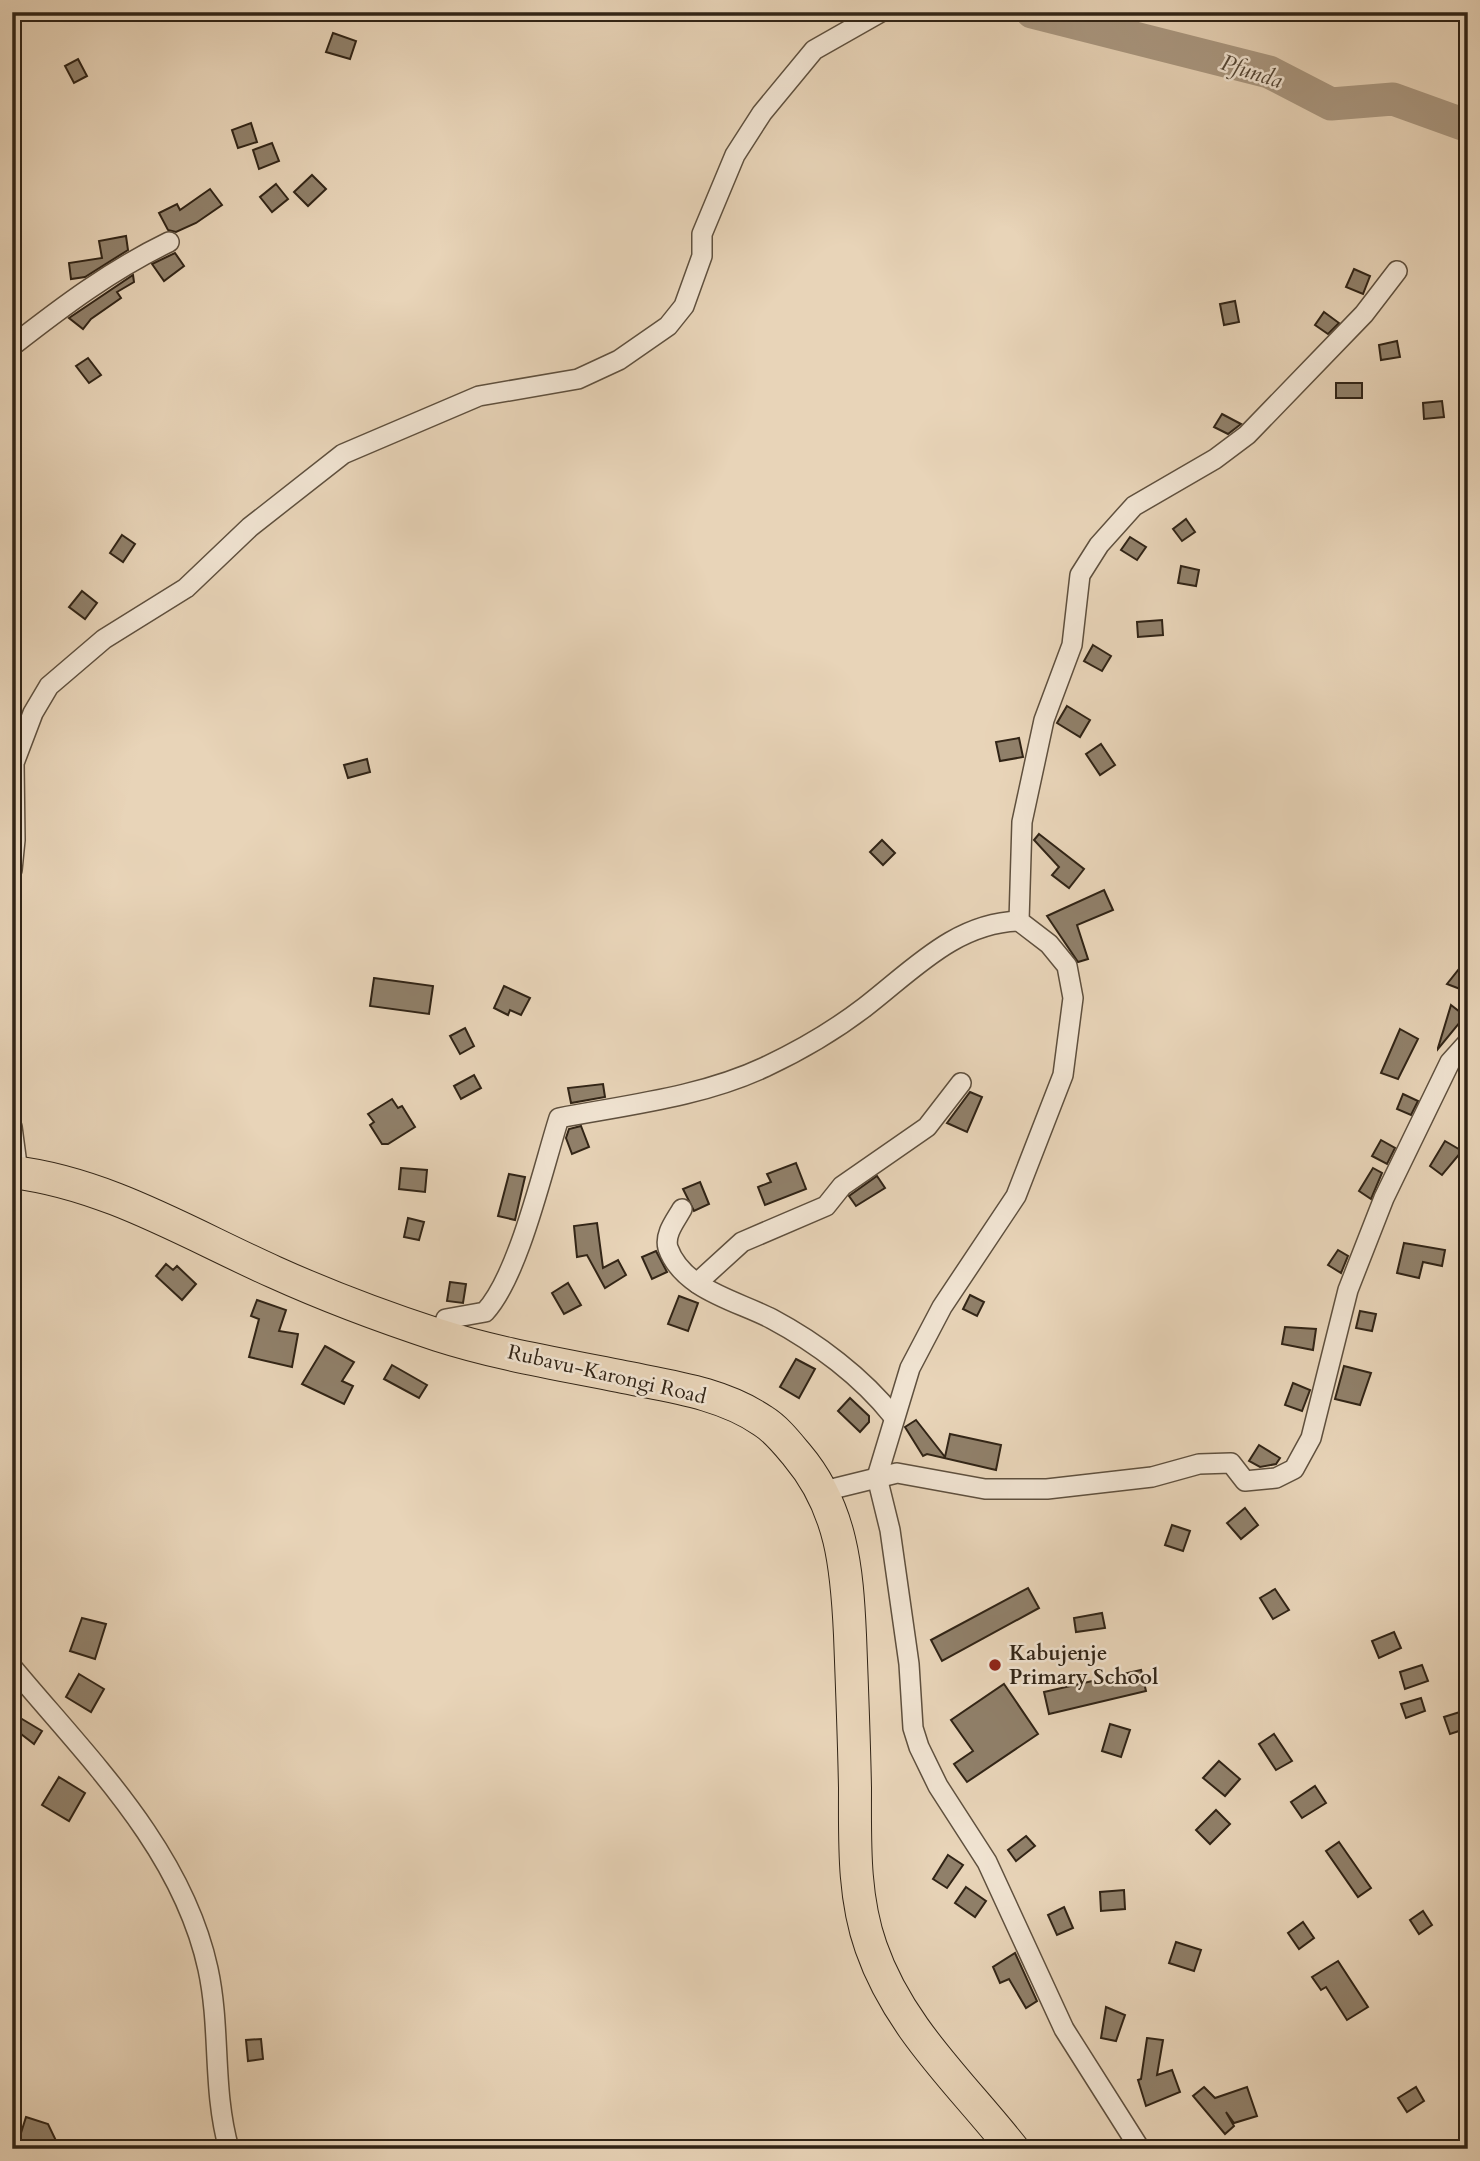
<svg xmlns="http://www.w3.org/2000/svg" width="1480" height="2161" font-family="Cardo,serif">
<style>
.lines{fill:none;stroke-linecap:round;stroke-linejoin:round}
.river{stroke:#aa9881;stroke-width:33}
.building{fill:#90806a;stroke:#312416;stroke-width:2}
.minor-casing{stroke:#5f503e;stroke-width:22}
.trunk-casing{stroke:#312416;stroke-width:34}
.minor{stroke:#f0e3d1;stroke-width:19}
.trunk{stroke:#e8d4b8;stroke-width:32}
.poi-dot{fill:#8f2418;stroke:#f0e3d1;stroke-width:2.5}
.labels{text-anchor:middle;stroke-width:5;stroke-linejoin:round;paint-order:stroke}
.street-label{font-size:21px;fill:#312416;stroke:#f0e3d1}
.poi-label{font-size:21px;font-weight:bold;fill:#312416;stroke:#f0e3d1;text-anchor:start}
.water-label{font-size:23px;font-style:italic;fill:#554736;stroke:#f0e3d1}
</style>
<rect width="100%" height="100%" fill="#e8d4b8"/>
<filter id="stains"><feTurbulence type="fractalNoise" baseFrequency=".00286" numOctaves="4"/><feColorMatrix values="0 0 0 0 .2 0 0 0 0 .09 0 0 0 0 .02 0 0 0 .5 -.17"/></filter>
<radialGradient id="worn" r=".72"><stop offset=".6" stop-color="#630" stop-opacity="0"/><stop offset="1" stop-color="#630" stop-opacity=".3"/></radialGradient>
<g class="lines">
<polyline class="river" points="1032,12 1269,72 1331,104 1393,99 1468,126"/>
</g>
<g class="building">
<polygon points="333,33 356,41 350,59 326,52"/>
<polygon points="78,59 87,76 74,83 65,66"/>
<polygon points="251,123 257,142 238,148 232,130"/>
<polygon points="272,143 279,161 259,169 253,150"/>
<polygon points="312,175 326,189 308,206 294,192"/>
<polygon points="276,184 288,199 272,212 260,197"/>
<polygon points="210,189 222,205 196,223 176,232 168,230 159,213 177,204 180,210"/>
<polygon points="126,236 128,250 85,277 71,279 69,263 102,258 99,241"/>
<polygon points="175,253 184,266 164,281 152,264"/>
<polygon points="1354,269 1370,276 1363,294 1346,287"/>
<polygon points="133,275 134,282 117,292 121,298 91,319 83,329 69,318"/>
<polygon points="1235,301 1239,322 1224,325 1220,304"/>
<polygon points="1324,312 1339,323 1328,334 1315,325"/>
<polygon points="1397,341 1400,357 1381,360 1379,345"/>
<polygon points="88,358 101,375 89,383 76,366"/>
<rect x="1336" y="383" width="26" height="15"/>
<polygon points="1442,401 1444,417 1424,419 1423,403"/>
<polygon points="1222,414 1241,424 1228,434 1214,427"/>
<polygon points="1186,519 1195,532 1182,541 1173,529"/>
<polygon points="122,535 135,544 123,562 110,553"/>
<polygon points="1130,537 1146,547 1137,560 1121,550"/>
<polygon points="1181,566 1199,570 1196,586 1178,583"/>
<polygon points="82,591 97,603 85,619 69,607"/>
<polygon points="1162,620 1163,635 1138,637 1137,622"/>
<polygon points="1093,645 1111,656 1102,671 1084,661"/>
<polygon points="1067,706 1090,720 1080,737 1057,723"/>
<polygon points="1019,738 1023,757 1000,761 996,742"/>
<polygon points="1101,744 1115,765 1100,775 1086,754"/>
<polygon points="367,759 370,772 348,778 344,765"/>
<polygon points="1039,834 1084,869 1069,888 1052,875 1059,867 1034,840"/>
<polygon points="882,840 895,853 883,865 870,852"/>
<polygon points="1104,890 1113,910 1077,925 1088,959 1078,962 1047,916"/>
<polygon points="1459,969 1468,976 1468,992 1447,984"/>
<polygon points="374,978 433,986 429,1014 370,1006"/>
<polygon points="504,986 530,998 521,1015 510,1010 508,1015 494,1008"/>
<polygon points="1451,1005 1465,1016 1438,1049 1438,1048"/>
<polygon points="465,1028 474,1046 460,1054 450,1036"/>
<polygon points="1400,1029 1418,1039 1398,1079 1381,1073"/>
<polygon points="474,1075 481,1088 461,1099 454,1086"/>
<polygon points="603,1084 605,1097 571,1103 568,1088"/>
<polygon points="970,1092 982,1097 967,1132 947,1123"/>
<polygon points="1403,1094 1418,1101 1411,1115 1397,1109"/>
<polygon points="392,1099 398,1108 402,1106 415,1127 388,1144 382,1144 370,1125 374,1122 368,1114"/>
<polygon points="581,1126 589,1147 572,1154 566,1138 569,1129"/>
<polygon points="1381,1140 1395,1148 1387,1164 1372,1156"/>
<polygon points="1445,1141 1462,1151 1442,1175 1430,1166"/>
<polygon points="796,1163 806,1189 765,1205 758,1187 771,1182 767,1174"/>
<polygon points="401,1168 427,1170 425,1192 399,1189"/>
<polygon points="1373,1168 1382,1173 1371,1199 1359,1191"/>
<polygon points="509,1174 525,1177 515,1220 498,1216"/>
<polygon points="877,1176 885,1188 856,1206 849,1196"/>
<polygon points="700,1182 709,1204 694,1211 683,1189"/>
<polygon points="408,1218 424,1222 419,1240 404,1237"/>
<polygon points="597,1223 603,1268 618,1260 626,1275 605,1288 587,1255 577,1257 574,1226"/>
<polygon points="1404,1243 1445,1250 1442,1266 1423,1262 1419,1278 1397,1273"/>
<polygon points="1338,1250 1348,1256 1341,1273 1328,1265"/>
<polygon points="656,1251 667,1272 652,1279 642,1257"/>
<polygon points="166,1264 173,1270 177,1266 196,1284 182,1300 156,1276"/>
<polygon points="450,1282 466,1284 463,1303 447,1301"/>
<polygon points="568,1283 581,1305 564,1314 552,1293"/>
<polygon points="970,1295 984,1302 977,1316 963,1309"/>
<polygon points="679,1296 698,1303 688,1331 668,1324"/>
<polygon points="257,1300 286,1310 279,1331 298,1334 292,1367 249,1357 259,1319 251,1316"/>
<polygon points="1360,1311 1376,1314 1372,1331 1356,1328"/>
<polygon points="1285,1327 1316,1329 1313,1350 1282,1344"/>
<polygon points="325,1346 354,1362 342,1381 353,1386 344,1404 302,1384"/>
<polygon points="796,1359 815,1369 799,1398 780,1387"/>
<polygon points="392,1365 427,1385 419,1398 384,1379"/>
<polygon points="1344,1366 1371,1373 1360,1405 1335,1399"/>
<polygon points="1293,1383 1310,1390 1302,1411 1285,1405"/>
<polygon points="850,1398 869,1416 869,1422 860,1432 838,1411"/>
<polygon points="916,1420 945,1457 950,1434 1001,1445 996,1470 927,1454 923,1456 905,1427"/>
<polygon points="1259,1445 1280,1458 1276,1464 1260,1467 1249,1461"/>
<polygon points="1245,1508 1258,1525 1241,1539 1227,1523"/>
<polygon points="1172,1525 1190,1531 1183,1551 1165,1545"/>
<polygon points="1028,1588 1039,1608 942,1661 931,1640"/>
<polygon points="1275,1589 1289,1610 1273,1619 1260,1598"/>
<polygon points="1102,1613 1105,1628 1076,1632 1074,1618"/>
<polygon points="82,1618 106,1624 95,1659 70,1651"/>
<polygon points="1394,1632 1401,1648 1379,1658 1372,1641"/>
<polygon points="1422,1665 1428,1681 1405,1689 1400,1672"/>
<polygon points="1141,1670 1146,1691 1049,1714 1044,1692"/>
<polygon points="79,1674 104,1689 91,1712 66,1697"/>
<polygon points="1004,1684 1038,1734 967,1782 954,1764 973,1751 951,1720"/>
<polygon points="1421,1698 1425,1711 1406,1718 1401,1704"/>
<polygon points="1463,1711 1468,1728 1450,1734 1444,1717"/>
<polygon points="12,1713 42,1731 34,1744 12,1727"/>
<polygon points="1110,1724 1130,1730 1121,1757 1102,1751"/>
<polygon points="1274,1734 1292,1761 1276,1770 1259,1744"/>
<polygon points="1219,1761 1240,1779 1225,1796 1203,1778"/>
<polygon points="59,1777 85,1793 69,1821 42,1805"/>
<polygon points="1315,1786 1326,1803 1302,1818 1291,1802"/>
<polygon points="1216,1810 1230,1824 1210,1844 1196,1830"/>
<polygon points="1026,1836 1035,1846 1016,1861 1008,1850"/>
<polygon points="1339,1842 1371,1888 1358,1897 1326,1851"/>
<polygon points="948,1855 963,1865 947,1888 933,1879"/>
<polygon points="966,1887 986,1901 975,1917 955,1903"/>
<polygon points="1124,1890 1125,1909 1101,1911 1100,1892"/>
<polygon points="1064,1907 1073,1928 1057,1935 1048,1915"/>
<polygon points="1423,1911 1432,1925 1419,1934 1410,1920"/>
<polygon points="1303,1922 1314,1938 1299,1949 1288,1933"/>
<polygon points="1176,1942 1201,1950 1194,1971 1169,1963"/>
<polygon points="1015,1953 1037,2001 1026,2008 1009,1979 1000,1983 993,1967"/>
<polygon points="1338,1961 1368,2007 1347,2020 1326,1987 1321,1990 1312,1977"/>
<polygon points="1106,2007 1125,2015 1116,2041 1101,2038"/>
<polygon points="1147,2038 1163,2040 1157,2075 1172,2070 1180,2092 1146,2106 1138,2080 1141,2079"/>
<polygon points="261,2039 263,2059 248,2061 246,2040"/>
<polygon points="1204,2087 1215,2098 1247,2087 1257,2116 1234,2123 1226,2112 1234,2126 1225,2134 1193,2096"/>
<polygon points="1416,2087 1424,2101 1407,2112 1398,2098"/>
<polygon points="26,2117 48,2124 60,2149 16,2149"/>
</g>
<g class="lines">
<defs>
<g id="minor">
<path d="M12,346C62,307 111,270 169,242"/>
<polyline points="12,870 15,840 14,763 33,713 49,686 104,639 186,588 250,527 343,454 479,396 578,379 619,360 668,326 684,306 702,256 702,234 735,155 762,113 814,50 881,12"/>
<polyline points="12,1127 18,1172"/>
<path d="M682,1209C676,1220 664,1234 668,1248C683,1290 738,1301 772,1319C817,1343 862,1377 893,1416"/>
<polyline points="697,1283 742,1242 826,1206 842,1186 927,1127 961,1083"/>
<path d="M440,1336L446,1319L485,1312C519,1275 543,1168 559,1118C627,1105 701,1097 765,1067C799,1051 835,1030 865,1007C913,970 955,923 1019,921"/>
<polyline points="824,1491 897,1473 985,1489 1047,1489 1152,1477 1199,1464 1231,1463 1245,1481 1276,1478 1294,1469 1311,1438 1348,1290 1384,1198 1450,1062 1468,1042"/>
<path d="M12,1667C88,1758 182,1849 208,1969C221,2029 212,2089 229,2149"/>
<polyline points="1140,2149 1064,2029 987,1862 938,1786 919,1747 913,1728 909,1664 890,1530 877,1477 910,1368 942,1307 1016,1196 1063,1075 1073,998 1067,966 1049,944 1019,921 1022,822 1044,720 1072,645 1080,575 1099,545 1134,506 1215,459 1247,435 1364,314 1397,271"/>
</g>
<path id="trunk" d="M12,1172C106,1183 189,1234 274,1272C327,1296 383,1317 438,1335C497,1354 559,1364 619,1376C667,1386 721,1392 763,1421C776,1429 787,1443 797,1455C842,1508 847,1569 850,1635C852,1686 854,1737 855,1788C855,1841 853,1896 871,1947C899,2028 961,2083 1013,2149"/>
</defs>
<use href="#minor" class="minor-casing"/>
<use href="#trunk" class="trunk-casing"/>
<use href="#minor" class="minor"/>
<use href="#trunk" class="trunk"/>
</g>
<circle class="poi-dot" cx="995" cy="1665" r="7"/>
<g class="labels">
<g class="street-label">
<text transform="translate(607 1374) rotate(13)" y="7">Rubavu-Karongi Road</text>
</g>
<g class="poi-label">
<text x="1009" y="1660">Kabujenje<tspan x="1009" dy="24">Primary School</tspan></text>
</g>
<g class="water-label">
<text transform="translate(1252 71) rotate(18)" y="8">Pfunda</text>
</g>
</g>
<rect width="1480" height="2161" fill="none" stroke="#e8d4b8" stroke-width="42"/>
<rect x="14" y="14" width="1452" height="2133" fill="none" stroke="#312416" stroke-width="3.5"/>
<rect x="21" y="21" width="1438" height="2119" fill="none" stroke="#312416" stroke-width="2"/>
<rect width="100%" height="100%" filter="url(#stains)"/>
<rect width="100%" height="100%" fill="url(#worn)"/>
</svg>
